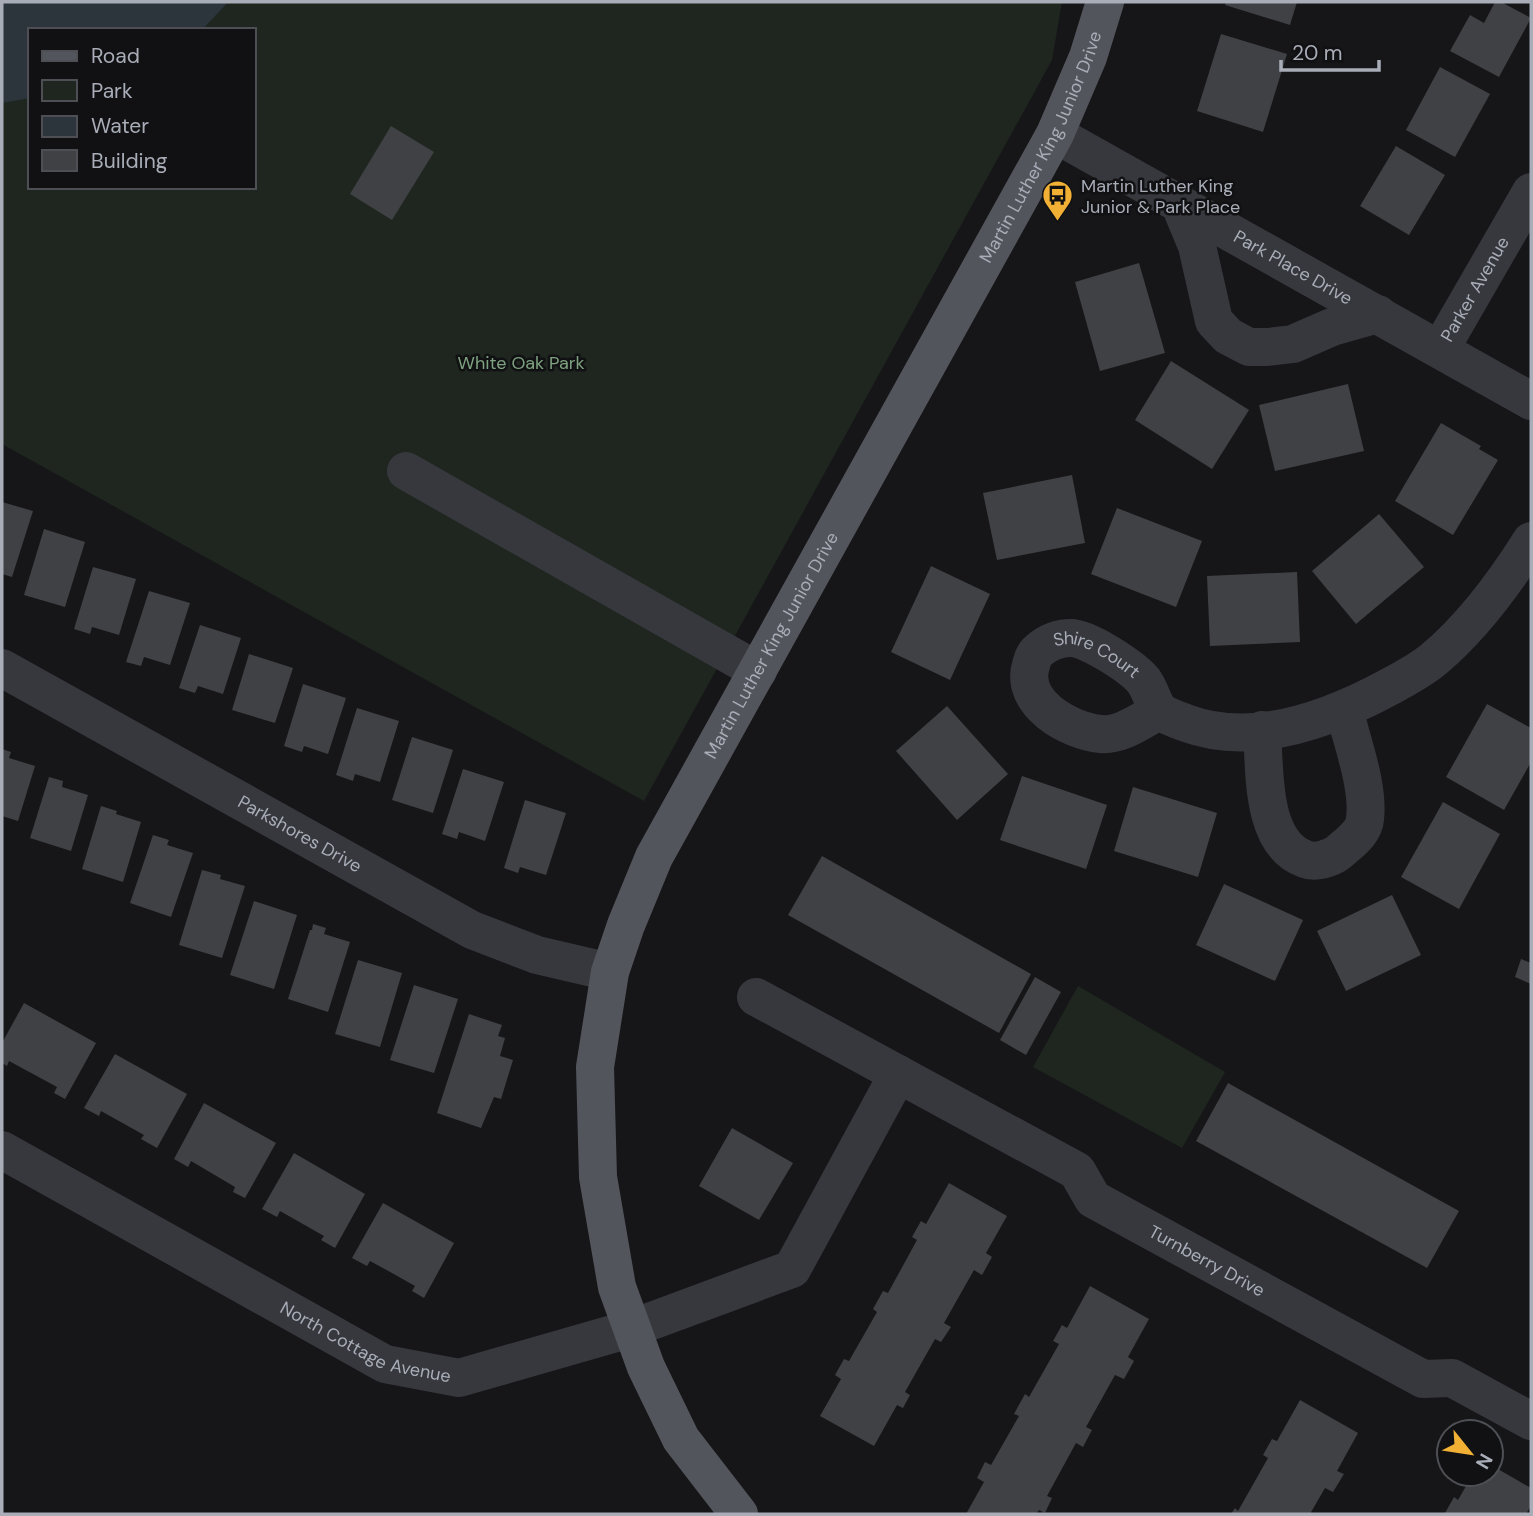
<svg xmlns="http://www.w3.org/2000/svg" width="1533" height="1516" font-family="'DM Sans',sans-serif">
<style>
.green{fill:#1e261f;fill-rule:evenodd}
.water{fill:#2c353c}
.building{fill:#404145}
.lines{fill:none;stroke-linecap:round;stroke-linejoin:round}
.minor{stroke:#37383d;stroke-width:38}
.major{stroke:#53555c;stroke-width:38}
.labels{text-anchor:middle;stroke-width:5;stroke-linejoin:round;paint-order:stroke}
.street-label{font-size:18px;fill:#a8adb8;stroke:#111113}
.poi-label{font-size:18px;fill:#a8adb8;stroke:#111113;text-anchor:start}
.park-label{font-size:18px;fill:#7fa381;stroke:#111113}
</style>
<rect width="100%" height="100%" fill="#161618"/>
<g class="green">
<path d="M2,2H1062L1052,60L644,801L2,444ZM30,30H254V187H30Z"/>
<polygon points="1078,986 1225,1072 1182,1148 1033,1067"/>
</g>
<polygon class="water" points="2,2 228,2 202,30 30,30 30,98 2,103"/>
<g class="building">
<polygon points="1226,2 1297,2 1290,25 1225,5"/>
<polygon points="1495,2 1501,2 1531,18 1499,77 1450,51 1470,15 1484,23"/>
<polygon points="1221,34 1287,54 1263,132 1197,111"/>
<polygon points="1440,67 1490,94 1455,157 1406,130"/>
<polygon points="391,126 434,152 392,220 350,194"/>
<polygon points="1396,146 1445,175 1409,235 1360,206"/>
<polygon points="1139,263 1165,353 1100,371 1075,282"/>
<polygon points="1171,361 1249,410 1212,469 1135,420"/>
<polygon points="1348,384 1364,451 1275,471 1259,405"/>
<polygon points="1441,423 1481,446 1479,449 1498,460 1453,535 1395,501"/>
<polygon points="1072,475 1085,543 997,560 983,493"/>
<polygon points="2,502 33,511 12,577 2,574"/>
<polygon points="1117,508 1202,541 1176,607 1091,574"/>
<polygon points="1379,514 1424,567 1356,624 1312,571"/>
<polygon points="44,529 85,542 65,607 24,595"/>
<polygon points="931,566 990,594 950,680 891,652"/>
<polygon points="93,567 136,579 119,635 92,627 90,634 74,629"/>
<polygon points="1297,572 1300,642 1210,646 1207,576"/>
<polygon points="149,591 190,603 170,665 144,657 141,666 126,662"/>
<polygon points="200,625 241,638 223,694 198,686 195,693 179,688"/>
<polygon points="249,654 293,668 275,723 232,710"/>
<polygon points="303,684 346,698 328,754 304,746 302,752 284,746"/>
<polygon points="1487,704 1531,728 1531,762 1504,810 1446,777"/>
<polygon points="947,706 1008,774 957,820 896,751"/>
<polygon points="357,708 399,721 380,782 355,774 353,781 336,775"/>
<polygon points="412,737 453,750 433,813 392,800"/>
<polygon points="2,749 11,752 9,758 35,766 18,821 2,816"/>
<polygon points="463,769 504,782 485,841 459,832 457,839 442,834"/>
<polygon points="1022,776 1107,805 1086,869 1000,840"/>
<polygon points="49,777 63,781 62,787 88,795 71,851 30,838"/>
<polygon points="1133,787 1217,813 1198,877 1114,851"/>
<polygon points="525,800 566,813 546,875 520,867 518,873 504,868"/>
<polygon points="1443,802 1500,834 1459,909 1401,877"/>
<polygon points="101,806 117,811 116,814 141,822 123,882 82,869"/>
<polygon points="153,835 169,840 167,845 193,853 171,917 130,903"/>
<polygon points="822,856 1031,974 999,1033 788,915"/>
<polygon points="202,870 221,875 220,879 245,886 222,958 179,945"/>
<polygon points="1224,884 1303,920 1275,981 1196,945"/>
<polygon points="1392,895 1421,955 1346,991 1317,931"/>
<polygon points="254,901 297,915 274,989 230,975"/>
<polygon points="313,924 326,928 324,934 350,942 328,1012 288,999 310,930 312,930"/>
<polygon points="1521,959 1531,963 1531,984 1515,977"/>
<polygon points="358,960 402,973 380,1047 335,1034"/>
<polygon points="1035,977 1061,992 1026,1055 1000,1040"/>
<polygon points="414,985 458,999 434,1073 390,1060"/>
<polygon points="24,1003 96,1043 65,1099 54,1093 57,1087 9,1061 7,1066 2,1063 2,1043"/>
<polygon points="469,1014 502,1025 498,1036 505,1038 500,1056 513,1060 501,1099 494,1097 481,1128 437,1113"/>
<polygon points="115,1054 187,1094 157,1148 141,1139 144,1135 101,1111 99,1116 84,1108"/>
<polygon points="1228,1083 1459,1211 1427,1268 1196,1141"/>
<polygon points="204,1103 276,1143 245,1198 233,1192 235,1187 191,1161 188,1167 174,1159"/>
<polygon points="732,1128 793,1163 759,1220 699,1186"/>
<polygon points="294,1153 365,1194 335,1248 321,1240 324,1236 280,1211 277,1217 262,1209"/>
<polygon points="949,1183 1007,1216 986,1253 992,1257 982,1275 974,1270 944,1323 951,1327 941,1342 935,1339 905,1392 910,1395 903,1408 897,1405 874,1446 820,1416 841,1379 835,1375 844,1359 849,1361 877,1312 873,1309 883,1291 888,1293 917,1240 912,1237 921,1221 926,1224"/>
<polygon points="383,1203 454,1243 424,1298 412,1291 415,1286 392,1273 370,1261 367,1266 352,1258"/>
<polygon points="1090,1286 1149,1319 1128,1357 1134,1361 1124,1379 1115,1375 1086,1427 1092,1430 1083,1447 1076,1443 1047,1496 1052,1498 1045,1513 1039,1510 1036,1514 966,1514 984,1482 977,1478 985,1462 991,1465 1019,1416 1014,1414 1025,1394 1029,1397 1059,1344 1053,1341 1062,1325 1067,1328"/>
<polygon points="1300,1400 1358,1433 1337,1471 1344,1474 1333,1492 1325,1488 1310,1514 1231,1514 1235,1508 1238,1511 1268,1458 1263,1455 1272,1439 1277,1441"/>
<polygon points="1491,1465 1531,1488 1531,1506 1526,1514 1445,1513 1454,1497 1458,1500 1473,1474 1491,1474"/>
</g>
<g class="lines">
<g class="minor">
<path id="s1" d="M1055,134L1531,401"/>
<polyline points="1180,205 1197,246 1214,321 1228,336 1249,347 1268,347 1293,344 1332,327 1378,314"/>
<path id="s2" d="M1441,348L1531,192"/>
<polyline points="406,471 758,671"/>
<path id="s3" d="M2,668L472,930L537,955L610,972"/>
<path id="s4" d="M1159,711C1142,720 1121,736 1101,734C1069,731 1019,703 1031,665C1033,659 1033,655 1038,651C1048,642 1058,638 1071,638C1088,638 1132,667 1143,680C1150,689 1152,700 1158,709C1163,715 1178,720 1186,723C1253,748 1330,719 1389,687C1404,679 1421,670 1434,659C1473,626 1504,584 1531,541"/>
<path d="M1262,730C1265,769 1260,843 1305,859C1315,863 1330,859 1339,852C1349,843 1364,833 1365,819C1369,786 1352,742 1344,709"/>
<path id="s5" d="M756,997L1077,1171L1093,1199L1423,1379L1452,1378L1531,1421"/>
<path id="s6" d="M2,1150L385,1364L459,1378L630,1329L792,1269L898,1074"/>
</g>
<path class="major" id="s7" d="M739,1514L681,1439L646,1367L617,1287L598,1177L595,1067L610,972L626,925L654,857L1055,134L1088,57L1105,2"/>
</g>
<defs>
<symbol id="bus-pin" viewBox="-11 -11 22 30"><path d="M0 17L-7.5 6A9.5 9.5 0 1 1 7.5 6Z" fill="#f2b134" stroke="#111113"/><path d="M-5-6H5V4H4V6H2V4H-2V6H-4V4H-5ZM-3.5-4V0h7V-4ZM-3.5 1.2v1.5H-2V1.2ZM2 1.2v1.5H3.5V1.2Z" fill="#111"/></symbol>
</defs>
<g fill-rule="evenodd">
<use href="#bus-pin" x="1040" y="178" width="35" height="47"/>
</g>
<g class="labels">
<g class="street-label">
<text dy="6" stroke="none"><textPath href="#s7" startOffset="1510">Martin Luther King Junior Drive</textPath></text>
<text dy="6" stroke="none"><textPath href="#s1" startOffset="273">Park Place Drive</textPath></text>
<text dy="6" stroke="none"><textPath href="#s2" startOffset="68">Parker Avenue</textPath></text>
<text dy="6" stroke="none"><textPath href="#s7" startOffset="943">Martin Luther King Junior Drive</textPath></text>
<text dy="6" stroke="none"><textPath href="#s4" startOffset="256">Shire Court</textPath></text>
<text dy="6" stroke="none"><textPath href="#s3" startOffset="341">Parkshores Drive</textPath></text>
<text dy="6" stroke="none"><textPath href="#s5" startOffset="527">Turnberry Drive</textPath></text>
<text dy="6" stroke="none"><textPath href="#s6" startOffset="413">North Cottage Avenue</textPath></text>
</g>
<g class="poi-label">
<text x="1081" y="192">Martin Luther King<tspan x="1081" dy="21">Junior &amp; Park Place</tspan></text>
</g>
<g class="park-label">
<text x="521" y="369">White Oak Park</text>
</g>
</g>
<rect width="1533" height="1516" fill="none" stroke="#a8adb8" stroke-width="7"/>
<rect x="28" y="28" width="228" height="161" fill="#111113" stroke="#4d4f55" stroke-width="2"/>
<rect x="42" y="51" width="35" height="10" fill="#53555c" stroke="#4d4f55" stroke-width="2"/>
<text x="91" y="63" font-size="21" fill="#a8adb8">Road</text>
<rect x="42" y="80" width="35" height="21" fill="#1e261f" stroke="#4d4f55" stroke-width="2"/>
<text x="91" y="98" font-size="21" fill="#a8adb8">Park</text>
<rect x="42" y="116" width="35" height="21" fill="#2c353c" stroke="#4d4f55" stroke-width="2"/>
<text x="91" y="133" font-size="21" fill="#a8adb8">Water</text>
<rect x="42" y="150" width="35" height="21" fill="#404145" stroke="#4d4f55" stroke-width="2"/>
<text x="91" y="168" font-size="21" fill="#a8adb8">Building</text>
<g transform="translate(1470 1453) rotate(120)"><circle r="33" fill="#111113" stroke="#4d4f55" stroke-width="2"/>
<path d="M0-5L12 26L0 18L-12 26Z" fill="#f2b134"/>
<text y="-10" font-size="19" font-weight="bold" text-anchor="middle" fill="#a8adb8">N</text>
</g>
<path d="M1281 60v10h98v-10" fill="none" stroke="#a8adb8" stroke-width="3.5"/>
<text x="1292" y="60" font-size="21" fill="#a8adb8" stroke="#111113" stroke-width="5" paint-order="stroke">20 m</text>
</svg>
